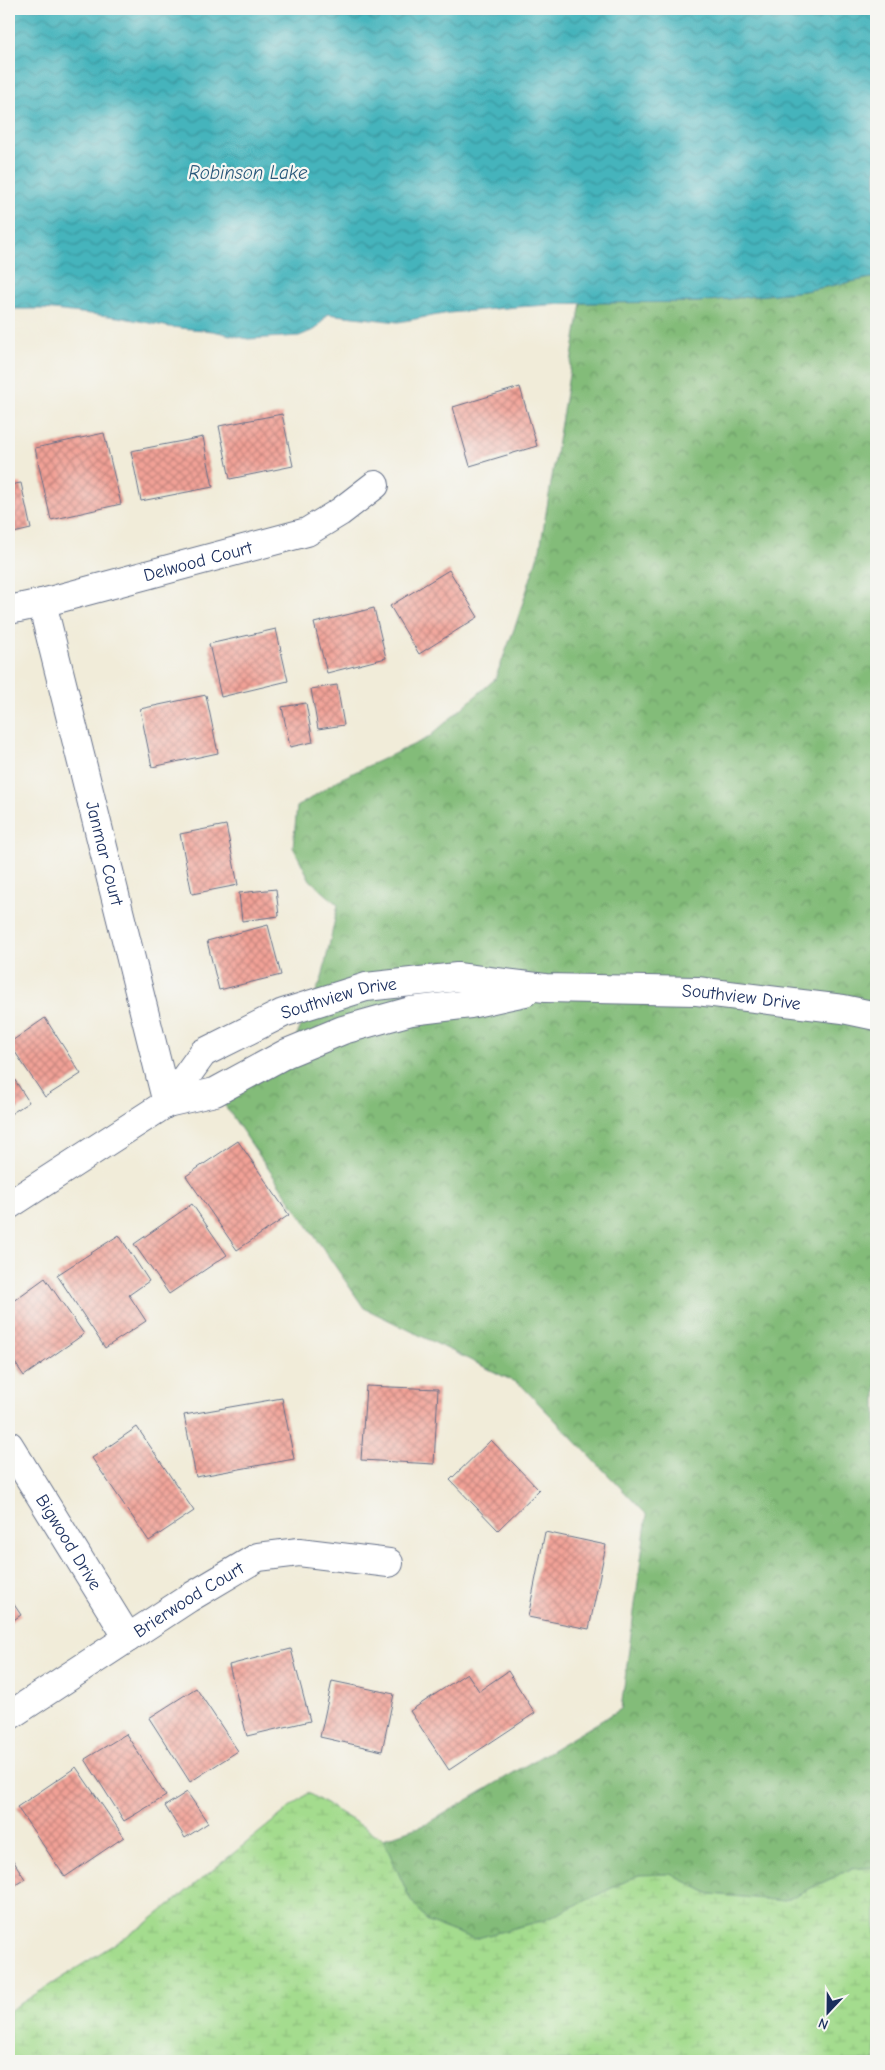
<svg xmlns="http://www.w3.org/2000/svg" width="885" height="2070" font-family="'Comic Neue',sans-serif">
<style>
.forest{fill:url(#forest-crowns);stroke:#4f766c}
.wetland{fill:url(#wetland-marsh);stroke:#608676}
.water{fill:url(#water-waves);stroke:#30728d}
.building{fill:url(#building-cross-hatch)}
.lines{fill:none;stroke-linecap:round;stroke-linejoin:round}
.minor-casing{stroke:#667189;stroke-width:30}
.tertiary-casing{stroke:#667189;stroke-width:30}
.minor{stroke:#fff;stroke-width:28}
.tertiary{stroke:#fff;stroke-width:28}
.labels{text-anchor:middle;stroke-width:4.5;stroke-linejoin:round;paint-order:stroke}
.street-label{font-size:18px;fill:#1b2f5e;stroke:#f6f6f2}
.water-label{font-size:19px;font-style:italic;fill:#28577a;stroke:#f6f6f2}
</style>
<defs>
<pattern id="forest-crowns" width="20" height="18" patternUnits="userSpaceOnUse" patternTransform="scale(1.25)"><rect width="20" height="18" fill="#83bc79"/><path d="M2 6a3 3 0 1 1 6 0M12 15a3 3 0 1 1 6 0" fill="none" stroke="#6a9966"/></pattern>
<pattern id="wetland-marsh" width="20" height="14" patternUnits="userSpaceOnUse" patternTransform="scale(1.25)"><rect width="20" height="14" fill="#a4dc8e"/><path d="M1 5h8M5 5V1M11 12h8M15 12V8" fill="none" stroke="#8dbd7d"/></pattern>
<pattern id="water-waves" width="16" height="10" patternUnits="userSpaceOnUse" patternTransform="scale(1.25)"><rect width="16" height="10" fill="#45b4bc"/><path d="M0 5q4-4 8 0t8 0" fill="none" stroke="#39939c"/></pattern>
<pattern id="building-cross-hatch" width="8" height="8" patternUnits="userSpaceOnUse" patternTransform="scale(1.25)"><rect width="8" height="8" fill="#f2a196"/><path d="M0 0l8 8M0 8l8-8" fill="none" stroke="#c3847e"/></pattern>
</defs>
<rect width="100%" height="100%" fill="#f6f6f2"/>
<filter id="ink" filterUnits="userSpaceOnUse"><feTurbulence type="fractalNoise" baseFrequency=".02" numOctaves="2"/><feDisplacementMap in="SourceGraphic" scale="10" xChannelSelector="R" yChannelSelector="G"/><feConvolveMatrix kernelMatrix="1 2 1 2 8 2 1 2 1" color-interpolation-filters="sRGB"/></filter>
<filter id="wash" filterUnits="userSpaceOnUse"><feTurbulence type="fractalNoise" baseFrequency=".0096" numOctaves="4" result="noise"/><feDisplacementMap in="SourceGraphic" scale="20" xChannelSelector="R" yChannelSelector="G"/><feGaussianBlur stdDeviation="1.12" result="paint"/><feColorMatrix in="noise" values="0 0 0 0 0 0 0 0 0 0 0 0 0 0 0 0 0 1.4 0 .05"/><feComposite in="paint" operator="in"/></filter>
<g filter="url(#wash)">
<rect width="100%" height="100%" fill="#f1ecd9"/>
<polygon class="forest" points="876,277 876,1867 851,1869 784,1901 710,1894 670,1874 639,1875 545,1920 474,1939 428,1922 410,1899 383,1839 427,1824 621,1709 647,1515 521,1385 364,1308 217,1094 288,1056 322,978 338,905 310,880 293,847 297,807 340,779 428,738 495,679 516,624 540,549 581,303 698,302 804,291"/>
<polygon class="wetland" points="308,1793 383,1839 410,1899 428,1922 474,1939 545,1920 639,1875 670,1874 710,1894 784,1901 851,1869 876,1867 876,2061 9,2061 9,2011 146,1924"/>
<polygon class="water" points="9,9 876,9 876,277 804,291 698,302 581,303 517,307 449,313 398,322 328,314 316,329 299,336 248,339 213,331 170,327 118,317 44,309 9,309"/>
<g id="blocks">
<g class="building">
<polygon points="520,387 537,446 470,466 453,407"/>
<polygon points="282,414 293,466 230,479 219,426"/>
<polygon points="104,433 121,504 51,520 35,448"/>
<polygon points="203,437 213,487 141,501 131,451"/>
<polygon points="21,483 31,529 9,534 9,485"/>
<polygon points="449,570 478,617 419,654 390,606"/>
<polygon points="374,608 386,658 327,673 314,623"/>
<polygon points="276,629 288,681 221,697 209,644"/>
<polygon points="337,685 344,725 318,729 311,689"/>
<polygon points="206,695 218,753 152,767 140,709"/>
<polygon points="306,703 313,742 290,747 282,707"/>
<polygon points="226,825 238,885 192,894 180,834"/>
<polygon points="276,889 279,916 242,921 239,893"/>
<polygon points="268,925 281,975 219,990 207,941"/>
<polygon points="45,1018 81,1074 45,1097 9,1043"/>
<polygon points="9,1071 29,1102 9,1115"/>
<polygon points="238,1141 289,1215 237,1250 186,1176"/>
<polygon points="192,1204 227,1255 169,1294 134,1244"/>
<polygon points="119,1235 149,1281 129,1295 146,1321 105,1348 57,1275"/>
<polygon points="45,1278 84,1334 24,1376 9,1354 9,1304"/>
<polygon points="366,1386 438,1389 434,1464 361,1460"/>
<polygon points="282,1398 294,1459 196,1477 184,1415"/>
<polygon points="137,1427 194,1511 149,1541 92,1458"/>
<polygon points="491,1440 539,1490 498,1530 450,1480"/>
<polygon points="545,1532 606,1545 589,1629 528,1617"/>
<polygon points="9,1597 21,1615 9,1623"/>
<polygon points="291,1649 310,1721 247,1736 229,1665"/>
<polygon points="508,1671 535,1713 449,1770 410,1711 467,1673 479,1691"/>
<polygon points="332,1681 394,1694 382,1751 320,1737"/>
<polygon points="196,1688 238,1751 190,1782 149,1718"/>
<polygon points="126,1734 166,1796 124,1821 85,1759"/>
<polygon points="76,1767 124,1837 65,1877 17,1807"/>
<polygon points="187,1792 208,1823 185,1838 165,1806"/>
<polygon points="9,1854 25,1879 9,1889"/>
</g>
</g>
</g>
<g filter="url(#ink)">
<use href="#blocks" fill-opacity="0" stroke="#667189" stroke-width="1"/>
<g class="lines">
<defs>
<g id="minor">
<path id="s1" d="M42,603L167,1103"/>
<path id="s2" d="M9,610L42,603L307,532L340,512L375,485"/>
<path id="s3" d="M9,1445L128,1638"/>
<path id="s4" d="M9,1716L189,1598L258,1557L299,1552L389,1563"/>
</g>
<g id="tertiary">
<path id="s5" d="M167,1103L203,1053L283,1013L366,987L457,977L545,988L697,991L843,1009L876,1016"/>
<polyline points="9,1205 167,1103 215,1092 287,1053 343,1030 411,1011 470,1004 525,992"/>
</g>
</defs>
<use href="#minor" class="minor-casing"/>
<use href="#tertiary" class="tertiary-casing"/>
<use href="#minor" class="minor"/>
<use href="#tertiary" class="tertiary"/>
</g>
</g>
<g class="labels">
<g class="street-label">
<text dy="6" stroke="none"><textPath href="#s2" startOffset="195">Delwood Court</textPath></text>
<text dy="6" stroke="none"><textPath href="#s1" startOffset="258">Janmar Court</textPath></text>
<text dy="6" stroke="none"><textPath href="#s5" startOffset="615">Southview Drive</textPath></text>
<text dy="6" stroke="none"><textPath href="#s5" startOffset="209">Southview Drive</textPath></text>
<text dy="6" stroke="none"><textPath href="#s3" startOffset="114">Bigwood Drive</textPath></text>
<text dy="6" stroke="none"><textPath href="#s4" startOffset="214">Brierwood Court</textPath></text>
</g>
<g class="water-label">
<text x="248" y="179">Robinson Lake</text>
</g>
</g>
<rect width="885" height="2070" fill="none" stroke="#f6f6f2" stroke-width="30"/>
<g transform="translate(828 2012) rotate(202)" stroke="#f6f6f2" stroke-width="4" paint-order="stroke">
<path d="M0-4L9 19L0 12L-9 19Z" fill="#1b2f5e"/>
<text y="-8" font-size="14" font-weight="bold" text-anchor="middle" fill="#1b2f5e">N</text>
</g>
</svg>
